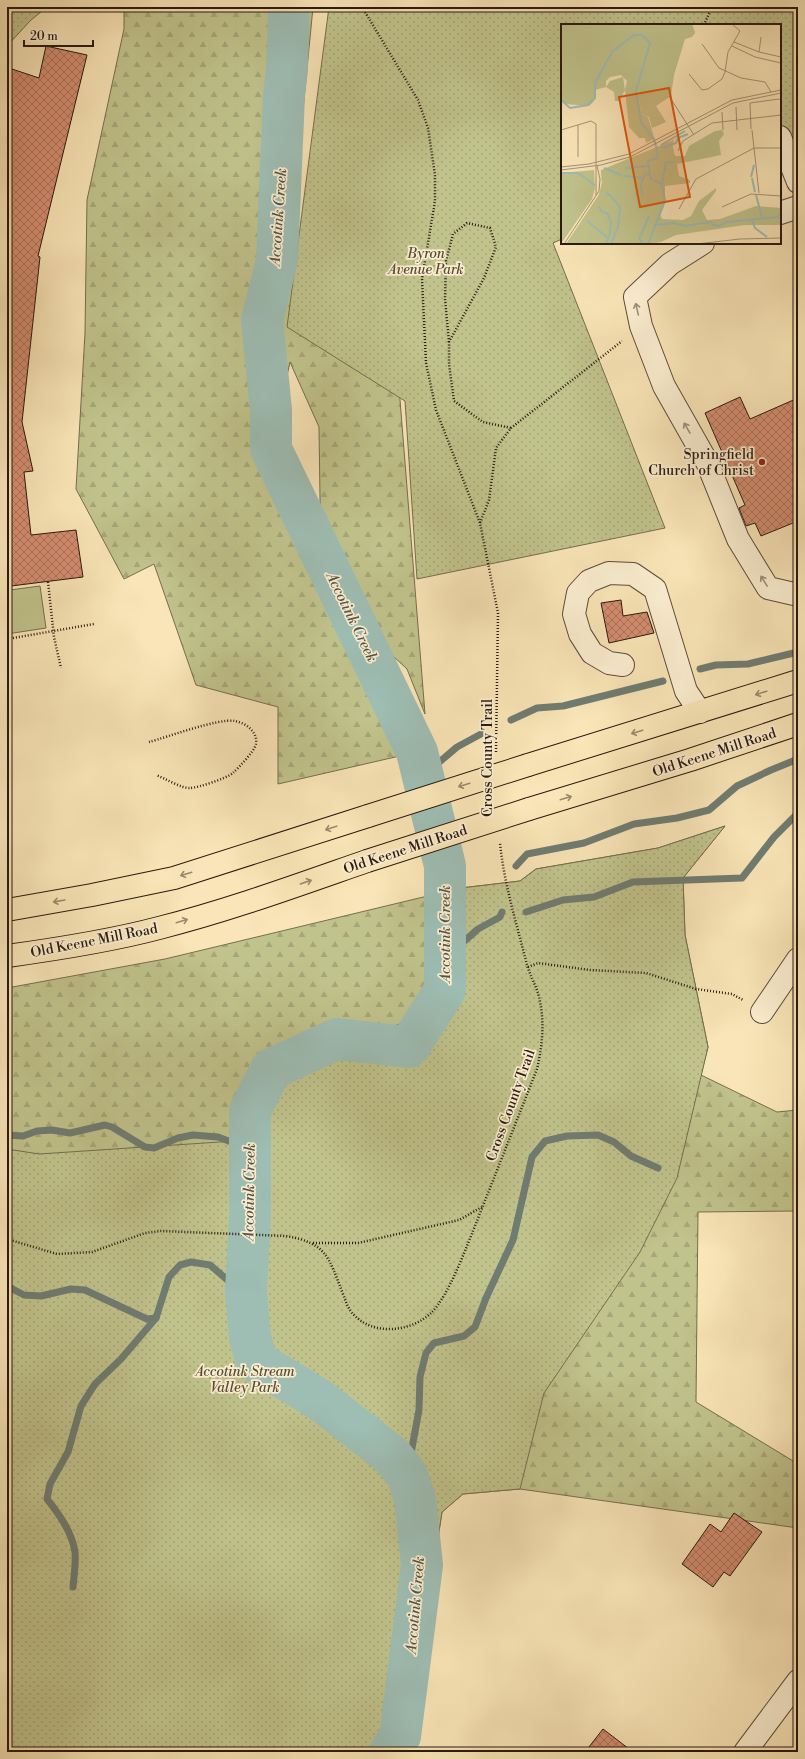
<svg xmlns="http://www.w3.org/2000/svg" width="805" height="1759" font-family="'Libre Bodoni',serif">
<style>
.grass{fill:#c1c38c;stroke:#756e4e}
.forest{fill:url(#forest-firs);stroke:#756e4e;fill-rule:evenodd}
.park{fill:url(#park-dots);stroke:#756e4e}
.lines{fill:none;stroke-linecap:round;stroke-linejoin:round}
.stream{stroke:#6f7c72;stroke-width:7}
.river{stroke:#9ebeb4;stroke-width:42}
.building{fill:url(#building-cross-hatch);stroke:#291910}
.minor-casing{stroke:#5d4c3a;stroke-width:24}
.major-casing{stroke:#291910;stroke-width:24}
.path{stroke:#291910;stroke-width:2.5;stroke-dasharray:1 2;stroke-linecap:butt}
.minor{stroke:#fbeed0;stroke-width:22}
.major{stroke:#f9e5b7;stroke-width:22}
.major-bridge-casing{stroke:#291910;stroke-width:24;stroke-linecap:butt}
.major-bridge{stroke:#f9e5b7;stroke-width:22}
.oneway{stroke:#9c8e7a}
.oneway2{stroke:#9b896c}
.poi-dot{fill:#8f2418;stroke:#fbeed0;stroke-width:1.5}
.labels{text-anchor:middle;stroke-width:3.5;stroke-linejoin:round;paint-order:stroke}
.park-label{font-size:14px;font-style:italic;fill:#574c35;stroke:#fbeed0}
.poi-label{font-size:14px;fill:#291910;stroke:#fbeed0;text-anchor:end}
.street-label{font-size:14px;fill:#291910;stroke:#fbeed0}
.water-label{font-size:15px;font-style:italic;fill:#525349;stroke:#fbeed0}
.inset-river{fill:none;stroke:#9ebeb4;stroke-width:2}
.inset-road{fill:none;stroke:#a69374;stroke-width:1}
.view{fill:#de560c;fill-opacity:0.15;stroke:#de560c;stroke-width:2}
.inset-edge{fill:none;stroke:#291910;stroke-width:2}
</style>
<defs>
<pattern id="forest-firs" width="22" height="20" patternUnits="userSpaceOnUse"><rect width="22" height="20" fill="#c1c38c"/><path d="M5 1l3.5 6h-7zM16 11l3.5 6h-7z" fill="#a6a778"/></pattern>
<pattern id="park-dots" width="8" height="8" patternUnits="userSpaceOnUse"><rect width="8" height="8" fill="#c1c38c"/><path d="M2 2h.1M6 6h.1" fill="none" stroke="#a6a778" stroke-width="1.8" stroke-linecap="round"/></pattern>
<pattern id="building-cross-hatch" width="8" height="8" patternUnits="userSpaceOnUse"><rect width="8" height="8" fill="#d48d70"/><path d="M0 0l8 8M0 8l8-8" fill="none" stroke="#ac725b"/></pattern>
</defs>
<rect width="100%" height="100%" fill="#f9e5b7"/>
<filter id="stains"><feTurbulence type="fractalNoise" baseFrequency=".005" numOctaves="4"/><feColorMatrix values="0 0 0 0 .2 0 0 0 0 .09 0 0 0 0 .02 0 0 0 .5 -.17"/></filter>
<radialGradient id="worn" r=".72"><stop offset=".6" stop-color="#630" stop-opacity="0"/><stop offset="1" stop-color="#630" stop-opacity=".3"/></radialGradient>
<polygon class="grass" points="7,582 10,590 40,586 46,628 7,634"/>
<g class="forest">
<path d="M124,7H313L292,223L298,323L399,387L425,714L407,669L365,630L417,752L278,784V707L196,685L154,564L124,579L76,489L85,333L87,200L124,29ZM290,362L319,427L321,570L271,449Z"/>
<polygon points="725,826 683,878 685,935 708,1047 701,1075 777,1112 798,1110 798,1211 698,1212 696,1402 798,1464 798,1528 520,1489 463,1494 442,1512 422,1642 408,1752 7,1752 7,988 165,959 461,888 520,881 536,869 658,848"/>
</g>
<g class="park">
<polygon points="7,7 47,7 31,20 7,46"/>
<polygon points="329,7 798,7 798,144 780,151 780,25 562,25 562,239 553,243 665,528 417,579 405,401 287,327"/>
<polygon points="725,826 683,878 685,935 708,1047 677,1178 640,1252 544,1393 520,1489 463,1494 442,1512 422,1642 408,1752 7,1752 7,1149 39,1154 265,1139 279,1073 424,1014 461,888 520,881 536,869 658,848"/>
</g>
<g class="lines">
<g class="stream">
<polyline points="700,669 716,665 748,664 798,652"/>
<polyline points="511,720 537,708 563,706 663,681"/>
<polyline points="423,776 457,747 481,734"/>
<polyline points="516,866 527,854 584,843 634,824 677,818 709,810 737,786 771,770 798,759"/>
<polyline points="526,912 563,900 594,897 633,882 742,878 774,837 798,813"/>
<polyline points="445,958 478,929 500,917 502,912"/>
<polyline points="7,1135 23,1136 37,1131 52,1130 70,1133 105,1125 112,1127 145,1147 154,1148 178,1138 193,1135 218,1137 250,1149"/>
<polyline points="7,1286 24,1295 41,1296 71,1289 85,1290 147,1319 156,1318"/>
<polyline points="407,1475 419,1410 420,1377 426,1353 434,1343 464,1336 475,1327 486,1298 513,1240 532,1157 545,1141 567,1136 598,1135 614,1142 631,1156 658,1168"/>
<path d="M73,1587C74,1576 76,1563 75,1552C72,1532 59,1514 47,1499L50,1484L68,1452L81,1406L95,1384L121,1359L156,1318L169,1277L180,1265L191,1262L210,1265L231,1283L246,1292"/>
</g>
<polyline class="river" points="289,7 287,69 284,95 277,260 262,320 271,410 271,449 417,752 445,866 445,990 409,1047 337,1039 271,1069 250,1111 250,1215 246,1292 250,1338 257,1362 320,1400 392,1456 407,1475 415,1499 422,1565 400,1736 390,1752"/>
</g>
<g class="building">
<polygon points="46,46 87,55 38,256 40,257 22,422 33,471 24,472 31,535 76,530 83,577 11,586 10,574 7,574 7,88 12,69 39,78"/>
<polygon points="740,397 750,419 798,398 798,521 761,536 755,523 746,526 739,508 745,505 705,413"/>
<polygon points="621,600 623,616 647,612 654,633 609,643 601,603"/>
<polygon points="734,1513 762,1532 730,1576 724,1572 713,1587 682,1564 710,1524 721,1532"/>
<polygon points="603,1729 633,1752 585,1752"/>
</g>
<g class="lines">
<defs>
<g id="minor">
<polyline points="780,137 798,182"/>
<polyline points="780,213 798,207"/>
<polyline points="703,243 670,264 635,297 641,326 664,386 707,462 738,539 768,588 794,594 798,592"/>
<polyline points="623,665 609,663 592,653 580,634 574,614 578,593 589,581 609,573 633,574 655,589 686,691 700,712"/>
<polyline points="762,1012 798,959"/>
<polyline points="745,1752 798,1681"/>
</g>
<g id="major">
<polyline points="528,765 798,681"/>
<polyline points="529,809 690,760 798,724"/>
<polyline points="7,910 92,895 174,878 368,816"/>
<path d="M7,956C58,949 110,941 159,928C230,910 298,885 367,861"/>
</g>
</defs>
<use href="#minor" class="minor-casing"/>
<use href="#major" class="major-casing"/>
<g class="path">
<polyline points="362,7 418,100 428,128 435,175 435,201 422,279 426,363 436,410 480,523 498,613 496,752"/>
<polyline points="704,25 712,7"/>
<polyline points="449,342 445,299 446,261 453,234 467,223 490,228 496,247 484,278 449,342 449,364 454,401 483,422 511,428"/>
<polyline points="480,523 489,500 496,448 511,428 622,341"/>
<polyline points="48,582 54,637 61,668"/>
<polyline points="7,639 94,624"/>
<path d="M149,742C168,737 218,718 235,721C246,723 258,732 256,744C254,752 239,767 233,773C227,778 198,788 190,788C183,789 164,778 156,775"/>
<polyline points="528,967 538,963 590,970 646,973 696,989 732,994 743,1000"/>
<path d="M7,1239L57,1254L92,1252L145,1233L161,1231L286,1236C328,1243 329,1259 343,1294C346,1302 348,1309 354,1315C374,1336 411,1332 431,1313C449,1296 467,1245 477,1221C497,1170 517,1120 537,1069C543,1043 545,1019 538,993C535,984 530,975 527,965C517,925 504,884 500,843"/>
<polyline points="313,1243 358,1243 459,1220 482,1207"/>
</g>
<use href="#minor" class="minor"/>
<use href="#major" class="major"/>
<defs>
<g id="major-bridge">
<polyline points="368,816 528,765"/>
<polyline points="367,861 529,809"/>
</g>
</defs>
<use href="#major-bridge" class="major-bridge-casing"/>
<use href="#major-bridge" class="major-bridge"/>
</g>
<defs><path id="oneway-shaft" d="M-6 0H5M1.5-3L5.5 0L1.5 3" fill="none" stroke-width="1.6" stroke-linecap="round" stroke-linejoin="round"/></defs>
<g class="oneway">
<use href="#oneway-shaft" transform="translate(637 309) rotate(-103)"/>
<use href="#oneway-shaft" transform="translate(687 428) rotate(-120)"/>
<use href="#oneway-shaft" transform="translate(764 581) rotate(-122)"/>
</g>
<g class="oneway2">
<use href="#oneway-shaft" transform="translate(761 693) rotate(162)"/>
<use href="#oneway-shaft" transform="translate(637 732) rotate(163)"/>
<use href="#oneway-shaft" transform="translate(464 785) rotate(163)"/>
<use href="#oneway-shaft" transform="translate(566 798) rotate(-17)"/>
<use href="#oneway-shaft" transform="translate(331 828) rotate(162)"/>
<use href="#oneway-shaft" transform="translate(186 874) rotate(163)"/>
<use href="#oneway-shaft" transform="translate(306 882) rotate(-19)"/>
<use href="#oneway-shaft" transform="translate(59 901) rotate(170)"/>
<use href="#oneway-shaft" transform="translate(182 921) rotate(-17)"/>
</g>
<circle class="poi-dot" cx="762" cy="462" r="4"/>
<g class="labels">
<g class="park-label">
<text x="426" y="258">Byron<tspan x="426" dy="16">Avenue Park</tspan></text>
<text x="245" y="1376">Accotink Stream<tspan x="245" dy="16">Valley Park</tspan></text>
</g>
<g class="poi-label">
<text x="754" y="459">Springfield<tspan x="754" dy="16">Church of Christ</tspan></text>
</g>
<g class="street-label">
<text transform="translate(714 752) rotate(-18)" y="5">Old Keene Mill Road</text>
<text transform="translate(487 758) rotate(-90)" y="5">Cross County Trail</text>
<text transform="translate(405 849) rotate(-18)" y="5">Old Keene Mill Road</text>
<text transform="translate(94 940) rotate(-11)" y="5">Old Keene Mill Road</text>
<text transform="translate(510 1105) rotate(-70)" y="5">Cross County Trail</text>
</g>
<g class="water-label">
<text transform="translate(278 217) rotate(-86)" y="5">Accotink Creek</text>
<text transform="translate(352 617) rotate(64)" y="5">Accotink Creek</text>
<text transform="translate(445 934) rotate(-90)" y="5">Accotink Creek</text>
<text transform="translate(249 1192) rotate(-89)" y="5">Accotink Creek</text>
<text transform="translate(415 1605) rotate(-85)" y="5">Accotink Creek</text>
</g>
</g>
<g transform="translate(561 24)">
<rect width="220" height="220" fill="#f9e5b7"/>
<path d="M0,0H131L134,9L131,13L124,15L76,56L80,90L87,93L93,113L89,109L93,115L85,119L84,114H78L68,103L64,66L66,57L60,51L49,53L45,57V63L34,66L20,78ZM161,106L163,110L158,117L160,131L116,140L118,152L129,156V159L104,162V178L99,190L101,195L122,196L130,192L138,177L155,164V167L141,186L146,196L159,195L195,182L207,183L220,184V201H184L115,211L100,218L84,220H5L38,171L41,159L40,146L113,116L111,120L114,132H124L128,122L154,107ZM33,146L34,164L31,175L0,220V149Z" fill="#c1c38c"/>
<path d="M0,0H131L134,9L124,15L113,51L110,72L95,82L105,98L91,104L88,93L80,90L76,56L86,20L79,12L66,16L44,36L34,56L33,77L28,82L4,80L0,76ZM62,53L64,66L58,77H54L53,68L45,63L49,57ZM113,116L111,120L114,138L108,160L104,162V178L88,219L5,220L38,171L41,159L40,146L74,145L88,141V137L96,131L97,123Z" fill="#c1c38c"/>
<path class="inset-river" d="M0,76L9,84L27,81L34,74V59L51,28L73,11H81L89,19L75,67L80,98L93,115L97,130L96,134L87,137L89,151L90,155L101,160L104,177L87,220M100,121L124,107M101,124L115,119L117,114L127,110M43,144L60,151M65,144L87,142M0,149H17L34,161M62,152L83,154M190,153L193,141M191,154L194,168M101,160L105,138H113M45,169L49,171L59,183L57,203L50,220M81,171L80,160L84,150L89,151M195,171L201,193M38,182L40,187L47,190L50,198L49,210L45,220M191,196L194,204L206,213M26,197L47,214M93,201L113,199L124,202L150,198L152,201L158,202L166,198L216,193L220,190M79,220L81,217L78,215L88,192"/>
<path class="inset-road" d="M173,18L198,28L220,33M141,20L158,44L180,54L204,58L210,68M171,22L194,33L220,39M198,28L200,13M128,50L141,66L147,65L161,55L164,48L167,28L179,7L171,0M108,72L133,111M175,83L176,106M161,88L162,106M17,101V133M190,105L189,79L218,75L220,77M0,106L30,97L35,100V171M191,106L198,169M117,127L122,117L151,99L220,91M0,143L28,140L68,130L171,76L220,66M0,146L40,141L69,133L172,79L220,69M161,183L190,170L220,172M118,185L135,155L193,124H220M3,220L38,167L39,155L36,142M136,220L179,215L220,214"/>
<path class="view" d="M108,64L129,173L79,183L58,73Z"/>
<rect width="220" height="220" class="inset-edge"/>
</g>
<rect width="805" height="1759" fill="none" stroke="#f9e5b7" stroke-width="24"/>
<rect x="8" y="8" width="789" height="1743" fill="none" stroke="#291910" stroke-width="2"/>
<rect x="12" y="12" width="781" height="1735" fill="none" stroke="#291910"/>
<path d="M24 40v6h69v-6" fill="none" stroke="#291910" stroke-width="2"/>
<text x="30" y="40" font-size="12" fill="#291910" stroke="#fbeed0" stroke-width="3" paint-order="stroke">20 m</text>
<rect width="100%" height="100%" filter="url(#stains)"/>
<rect width="100%" height="100%" fill="url(#worn)"/>
</svg>
